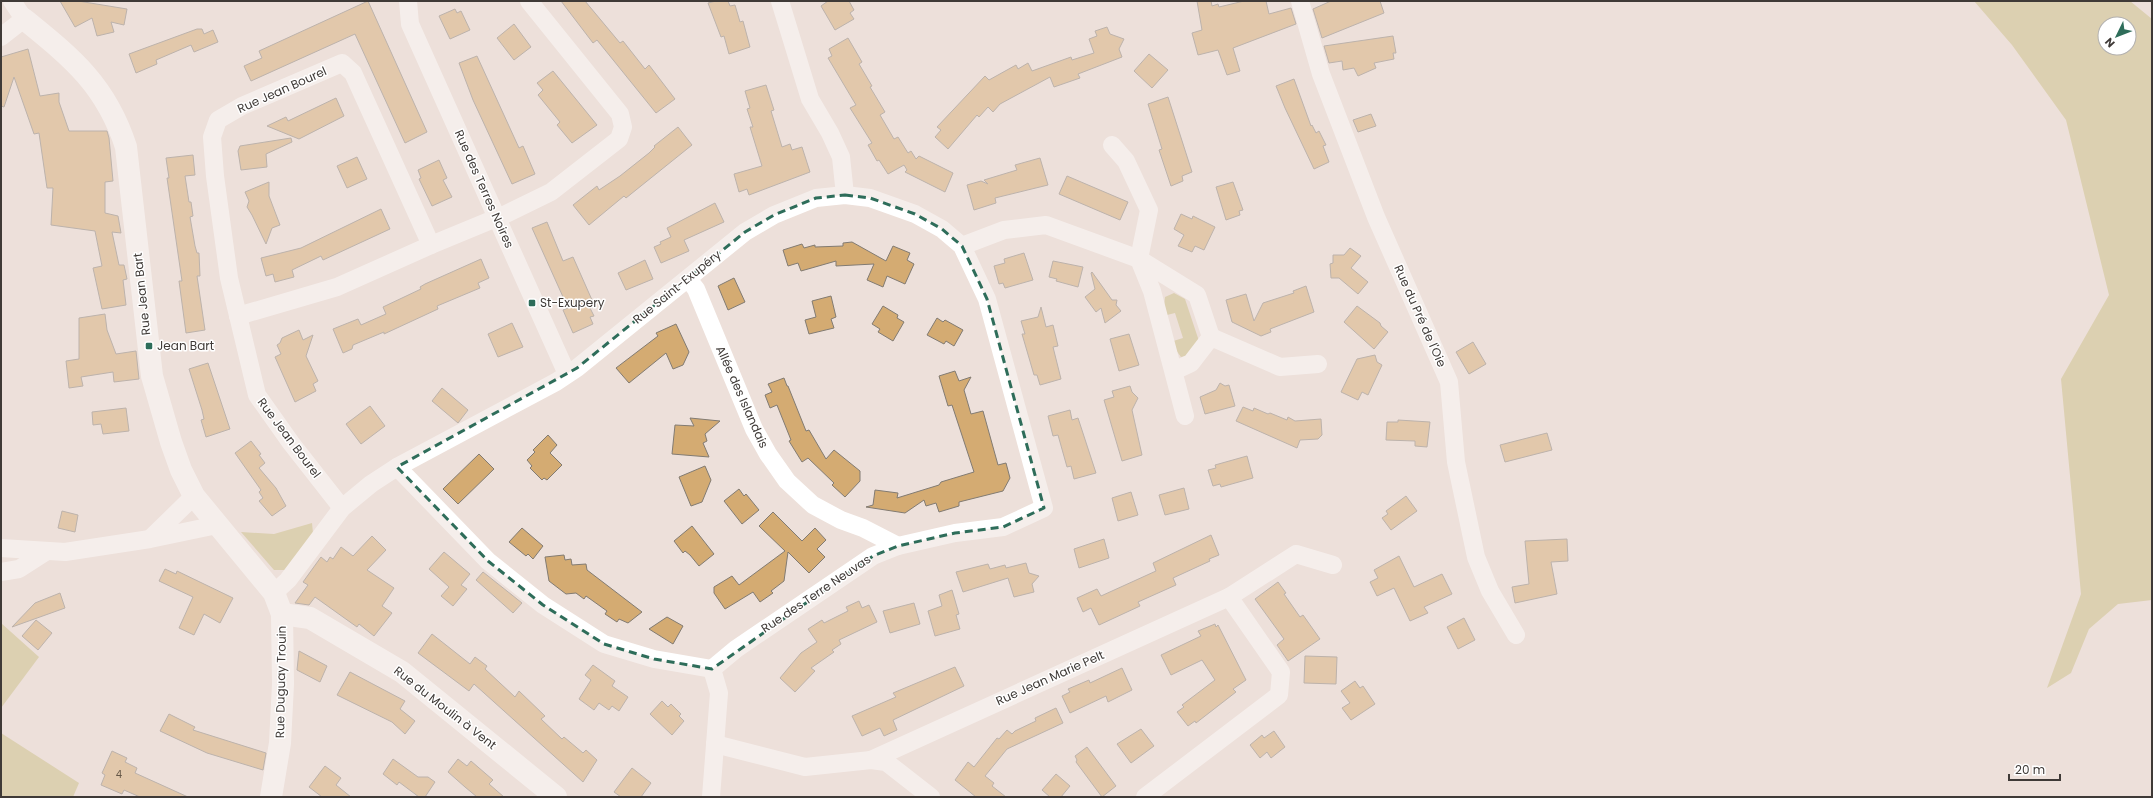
<svg xmlns="http://www.w3.org/2000/svg" width="2153" height="798" font-family="Poppins,sans-serif">
<style>
.green{fill:#c8bc7f;fill-rule:evenodd}
.building{fill:#d4ab72;stroke:#827b72}
.lines{fill:none;stroke-linecap:round;stroke-linejoin:round}
.minor{stroke:#fff;stroke-width:18}
.tertiary{stroke:#fff;stroke-width:22}
.secondary{stroke:#fff;stroke-width:22}
.marked{fill:none;stroke:#2e6d5a;stroke-width:3;stroke-dasharray:8 5;stroke-linejoin:round}
.poi-dot{fill:#2e6d5a;stroke:#fff;stroke-width:1.5}
.labels{text-anchor:middle;stroke-width:3;stroke-linejoin:round;paint-order:stroke}
.number-label{font-size:10px;fill:#645646}
.street-label{font-size:12px;fill:#3f3a37;stroke:#fff}
.poi-label{font-size:12px;fill:#3f3a37;stroke:#fff;text-anchor:start}
</style>
<rect width="100%" height="100%" fill="#ede0da"/>
<g class="green">
<path d="M1974,1H2130L2152,19V600L2118,604L2089,629L2071,673L2047,688L2081,594L2061,379L2109,295L2066,120L2012,45ZM2105,24H2129V48H2105Z"/>
<polygon points="1174,293 1185,299 1199,341 1192,355 1181,357 1170,342 1183,338 1175,313 1163,316 1165,297"/>
<polygon points="312,523 313,533 285,570 274,570 241,532 274,534"/>
<polygon points="1,623 39,657 1,708"/>
<polygon points="1,733 79,783 73,797 1,797"/>
</g>
<g class="building">
<polygon points="60,1 78,1 127,9 124,25 111,22 114,32 97,36 92,18 75,27"/>
<polygon points="368,1 427,132 405,143 355,34 251,81 244,66 262,58 259,51"/>
<polygon points="561,1 585,1 620,43 623,41 645,69 649,65 675,99 656,113 597,40 593,43"/>
<polygon points="716,1 728,1 730,6 735,5 740,22 743,21 750,47 729,54 724,36 721,37 708,3"/>
<polygon points="828,1 849,1 854,10 850,13 854,19 835,30 821,6"/>
<polygon points="1197,1 1211,1 1212,6 1218,4 1219,7 1244,1 1266,1 1269,14 1291,8 1296,24 1233,48 1240,71 1227,75 1218,50 1198,55 1192,33 1202,30"/>
<polygon points="1331,1 1380,1 1384,13 1322,38 1313,9"/>
<polygon points="455,9 457,13 461,11 470,30 450,39 439,16"/>
<polygon points="514,24 531,47 514,60 497,38"/>
<polygon points="1107,27 1110,34 1124,39 1119,49 1122,57 1078,74 1080,78 1054,87 1050,77 1000,104 993,112 988,107 979,117 977,115 948,149 935,137 941,130 937,127 985,76 989,80 1016,65 1018,69 1028,63 1032,71 1071,57 1072,60 1094,53 1089,39 1097,36 1095,31"/>
<polygon points="197,29 202,29 204,34 213,30 218,42 194,52 191,45 156,60 157,64 136,73 129,54"/>
<polygon points="1393,36 1396,53 1393,53 1394,59 1374,63 1376,68 1358,76 1354,68 1343,70 1342,61 1329,63 1324,46"/>
<polygon points="848,38 862,62 859,64 872,86 870,87 885,112 880,115 894,139 898,137 908,153 911,151 916,159 919,156 953,173 945,192 905,172 907,170 904,165 888,174 879,160 877,161 868,145 872,143 850,108 856,105 828,58 832,56 829,49"/>
<polygon points="28,49 40,96 59,93 59,102 69,131 107,131 109,138 113,181 105,182 105,213 118,216 121,233 112,232 119,265 124,265 127,279 123,280 126,305 102,309 93,268 102,266 95,231 51,225 53,188 47,188 39,133 34,134 14,77 4,107 1,106 1,57"/>
<polygon points="1149,54 1168,70 1152,88 1134,71"/>
<polygon points="477,56 519,148 523,146 535,174 512,184 473,100 459,63"/>
<polygon points="553,71 597,125 572,143 557,125 560,122 538,95 543,90 537,83"/>
<polygon points="1294,79 1311,126 1312,125 1316,133 1319,131 1326,145 1323,146 1329,162 1314,169 1285,108 1276,86"/>
<polygon points="766,85 774,110 771,111 782,147 790,144 792,150 802,147 810,172 749,195 747,189 739,192 734,174 762,166 750,127 753,127 747,109 750,108 745,91"/>
<polygon points="1168,97 1192,172 1182,176 1183,181 1171,186 1159,150 1162,149 1148,104"/>
<polygon points="336,98 344,116 299,139 267,126 286,117 288,121"/>
<polygon points="1371,114 1376,126 1358,132 1353,120"/>
<polygon points="678,127 692,145 626,198 624,196 589,225 573,205 597,186 599,190 620,176 649,153 655,147 654,146"/>
<polygon points="291,138 292,142 266,154 267,167 241,170 238,151 240,146"/>
<polygon points="193,155 195,175 185,176 189,202 191,202 193,216 190,217 195,246 197,253 199,253 200,276 197,276 205,330 186,333 179,281 182,281 167,178 169,178 166,158"/>
<polygon points="357,157 367,179 347,188 337,166"/>
<polygon points="1040,158 1048,185 995,198 996,203 974,210 967,185 981,181 988,184 984,180 1017,170 1015,165"/>
<polygon points="439,160 447,178 443,180 452,197 432,206 419,179 421,178 418,170"/>
<polygon points="1067,176 1128,202 1120,220 1059,194"/>
<polygon points="269,182 269,196 280,225 272,228 266,244 252,215 247,207 249,201 245,192"/>
<polygon points="1233,182 1243,210 1239,211 1240,215 1226,220 1216,187"/>
<polygon points="715,203 724,222 684,240 689,251 661,263 654,247 661,244 660,242 671,237 667,228"/>
<polygon points="381,209 390,229 323,260 321,256 292,270 294,277 275,282 273,274 266,276 261,258 301,248"/>
<polygon points="1181,214 1192,219 1193,216 1215,227 1204,250 1195,246 1192,252 1178,246 1184,235 1174,229"/>
<polygon points="547,222 563,261 573,257 592,300 587,302 594,316 590,317 593,324 573,333 563,310 568,308 532,228"/>
<polygon points="852,242 886,261 893,246 910,253 907,260 914,264 905,284 887,276 883,287 867,280 874,264 836,266 836,261 801,271 798,263 788,266 783,250 802,244 804,248 815,245 815,247 843,246 843,243"/>
<polygon points="1350,248 1361,256 1351,268 1368,282 1358,294 1339,278 1331,278 1330,264 1333,263 1333,255 1344,255"/>
<polygon points="1024,253 1033,280 1005,288 1003,283 999,284 994,266 1005,263 1004,259"/>
<polygon points="481,259 489,278 478,283 480,288 437,306 438,309 384,334 384,332 353,345 352,349 343,353 333,329 358,319 361,325 386,314 383,307 421,289 420,287 425,284"/>
<polygon points="645,260 653,279 626,290 618,273"/>
<polygon points="1053,261 1083,267 1078,287 1056,281 1057,279 1049,277"/>
<polygon points="1092,272 1112,300 1117,300 1116,305 1121,311 1105,323 1101,308 1096,312 1085,297 1095,289 1091,273"/>
<polygon points="734,278 745,302 728,310 718,286"/>
<polygon points="1306,286 1314,312 1270,329 1271,332 1261,336 1232,322 1226,300 1246,294 1254,321 1263,303 1294,293 1293,291"/>
<polygon points="831,296 836,317 831,319 834,328 809,334 805,320 816,317 812,301"/>
<polygon points="883,306 898,315 897,318 904,322 893,341 878,332 880,329 872,324"/>
<polygon points="1357,306 1380,323 1381,326 1388,332 1374,349 1344,322"/>
<polygon points="1041,307 1046,327 1053,325 1058,346 1053,347 1061,379 1040,385 1037,375 1034,375 1022,334 1025,334 1021,321 1038,317"/>
<polygon points="105,314 107,330 116,354 136,351 139,379 114,382 113,372 81,377 83,386 69,388 66,361 79,359 79,318"/>
<polygon points="937,318 943,322 945,320 963,330 954,346 946,341 944,344 927,335"/>
<polygon points="512,323 523,347 498,357 488,334"/>
<polygon points="676,324 689,352 683,365 673,369 666,353 629,383 616,368 658,336 656,333"/>
<polygon points="299,330 303,340 313,335 306,356 318,381 313,384 316,391 295,402 275,357 281,354 277,345 280,343 282,338"/>
<polygon points="1129,334 1139,365 1119,371 1110,339"/>
<polygon points="1473,342 1486,364 1469,374 1456,352"/>
<polygon points="1375,355 1377,362 1382,365 1368,395 1362,392 1358,400 1341,392 1357,359"/>
<polygon points="208,363 230,429 206,437 201,420 204,419 202,410 189,369"/>
<polygon points="955,371 959,381 971,377 964,390 971,414 983,411 998,465 1006,463 1010,478 1003,491 959,502 959,506 939,512 936,503 926,506 924,500 905,513 866,507 873,505 875,490 898,493 897,498 939,485 941,482 974,472 952,405 948,406 939,376"/>
<polygon points="784,378 787,386 788,386 806,431 809,430 826,459 834,450 860,471 860,481 845,497 832,485 834,483 808,458 802,462 789,441 791,440 777,405 770,408 765,395 772,392 768,384"/>
<polygon points="1220,383 1225,386 1229,385 1235,406 1205,414 1200,397 1216,390"/>
<polygon points="1130,386 1132,392 1138,398 1132,410 1142,455 1122,461 1104,400 1114,397 1112,391"/>
<polygon points="442,388 468,410 458,423 432,401"/>
<polygon points="370,406 385,426 361,444 346,424"/>
<polygon points="1243,407 1253,411 1254,408 1268,414 1270,413 1287,420 1288,417 1295,421 1321,419 1322,435 1318,439 1300,440 1297,448 1236,421"/>
<polygon points="126,408 129,431 103,434 101,424 93,425 92,412"/>
<polygon points="1070,410 1072,420 1078,418 1096,473 1074,479 1071,466 1067,467 1058,435 1053,436 1048,416"/>
<polygon points="690,418 720,421 705,434 707,441 703,443 709,457 672,454 675,425 694,426"/>
<polygon points="1398,420 1430,422 1427,447 1415,446 1415,441 1386,440 1387,422 1398,422"/>
<polygon points="1547,433 1552,450 1505,462 1500,445"/>
<polygon points="548,435 557,445 550,453 562,465 547,480 544,478 542,480 530,468 532,466 527,460 535,452 533,450"/>
<polygon points="251,441 261,454 259,455 265,463 259,468 276,488 286,506 272,516 259,501 263,498 259,492 261,490 235,453"/>
<polygon points="479,454 494,469 458,504 443,489"/>
<polygon points="1247,456 1253,478 1221,487 1220,484 1213,486 1208,470 1216,468 1215,465"/>
<polygon points="705,466 711,480 702,502 691,506 679,477"/>
<polygon points="1184,488 1189,509 1165,515 1159,495"/>
<polygon points="739,489 744,496 746,494 759,510 742,524 724,501"/>
<polygon points="1131,492 1138,515 1118,521 1112,498"/>
<polygon points="1406,496 1417,511 1391,530 1382,518 1388,514 1386,511"/>
<polygon points="62,511 78,515 75,532 58,528"/>
<polygon points="773,512 802,541 815,528 826,540 817,549 825,557 809,573 788,552 784,581 771,591 773,593 760,602 753,592 725,609 714,593 714,587 732,576 739,585 785,551 759,526"/>
<polygon points="692,526 714,554 699,566 690,555 685,551 683,553 674,541"/>
<polygon points="522,528 543,546 533,559 528,554 526,556 509,542"/>
<polygon points="1211,535 1219,555 1209,559 1210,561 1173,578 1176,585 1138,602 1140,606 1099,625 1091,608 1083,612 1077,598 1097,589 1101,596 1156,571 1153,563"/>
<polygon points="372,536 386,550 367,570 394,588 382,606 392,613 374,636 359,624 357,627 315,597 309,605 295,603 308,585 303,582 321,557 327,562 330,557 333,559 341,547 353,556"/>
<polygon points="1104,539 1109,558 1079,568 1074,549"/>
<polygon points="1567,539 1568,561 1551,562 1557,594 1515,603 1512,587 1529,584 1525,541"/>
<polygon points="444,552 470,574 461,585 467,589 453,606 441,596 449,587 429,569"/>
<polygon points="564,555 565,560 571,559 572,565 586,564 587,570 642,612 628,623 619,619 617,622 605,614 607,611 586,596 584,599 576,593 566,594 549,581 545,557"/>
<polygon points="1399,556 1414,587 1442,574 1452,594 1424,607 1428,613 1410,621 1394,588 1377,596 1370,582 1378,578 1374,570"/>
<polygon points="1026,563 1029,573 1039,576 1032,584 1034,592 1014,597 1008,578 963,592 956,572 988,564 990,569 1005,565 1006,568"/>
<polygon points="165,569 176,574 177,571 233,598 220,623 204,614 194,635 179,628 193,597 159,581"/>
<polygon points="483,572 522,603 513,613 476,580"/>
<polygon points="1278,582 1286,593 1284,594 1300,617 1303,615 1320,639 1288,661 1277,645 1284,639 1255,599"/>
<polygon points="952,590 959,614 956,615 960,629 935,636 928,611 942,606 939,595"/>
<polygon points="60,593 65,608 12,627 35,603"/>
<polygon points="859,601 862,608 869,605 877,622 839,640 841,644 832,650 834,652 811,668 815,671 795,692 780,678 801,653 817,642 808,629 822,620 824,623 848,611 846,607"/>
<polygon points="914,603 920,624 890,633 883,611"/>
<polygon points="667,617 683,626 673,644 649,629"/>
<polygon points="1464,618 1475,640 1458,649 1447,627"/>
<polygon points="36,620 52,633 38,650 22,636"/>
<polygon points="1215,624 1216,627 1218,625 1246,680 1233,689 1236,692 1196,723 1195,721 1188,726 1177,712 1184,707 1182,705 1215,680 1202,660 1171,675 1161,655 1201,636 1198,631"/>
<polygon points="432,634 470,664 475,657 487,666 485,669 515,697 519,691 545,716 541,719 562,739 564,737 583,753 586,750 597,760 583,782 474,684 469,691 418,653"/>
<polygon points="299,651 327,666 320,682 297,670"/>
<polygon points="1305,656 1337,657 1336,684 1304,683"/>
<polygon points="593,665 615,681 612,686 628,697 619,711 612,706 609,710 599,703 594,710 579,699 591,680 585,675"/>
<polygon points="955,667 964,686 893,720 897,730 884,736 880,728 862,736 852,716 896,697 893,693"/>
<polygon points="1122,668 1132,690 1108,702 1106,696 1070,713 1062,696 1070,692 1068,689 1089,680 1090,683"/>
<polygon points="350,672 405,701 400,709 415,721 405,734 392,722 337,695"/>
<polygon points="1355,681 1360,688 1363,686 1375,704 1351,720 1342,708 1350,703 1341,691"/>
<polygon points="662,701 668,707 671,704 681,714 679,716 684,721 672,735 650,714"/>
<polygon points="1056,708 1063,723 1007,749 985,776 994,783 992,786 1006,797 976,797 955,780 968,762 974,767 997,738 999,739 1007,730 1012,734 1015,731 1036,721 1035,718"/>
<polygon points="169,714 195,727 193,730 266,753 263,770 207,753 160,731"/>
<polygon points="1141,729 1154,746 1131,763 1117,744"/>
<polygon points="1274,731 1285,747 1271,758 1267,752 1260,758 1250,745 1262,735 1264,738"/>
<polygon points="1087,747 1116,786 1102,797 1076,762 1077,760 1075,756"/>
<polygon points="112,751 127,758 125,762 137,768 135,773 188,797 140,797 124,790 122,794 101,785 105,775 102,773"/>
<polygon points="393,759 418,777 428,777 435,782 425,797 419,797 399,782 397,785 383,774"/>
<polygon points="458,759 467,766 471,761 493,780 489,784 504,797 477,797 465,787 448,772"/>
<polygon points="325,766 341,778 336,785 351,797 322,797 309,787"/>
<polygon points="632,768 651,783 641,797 621,797 614,792"/>
<polygon points="1056,774 1070,786 1061,797 1050,797 1042,790"/>
</g>
<g class="lines">
<g class="minor">
<polyline points="408,1 410,24 567,374"/>
<polyline points="780,1 810,99 830,133 841,157 845,195"/>
<polyline points="1300,1 1321,74 1376,217 1449,382 1456,462 1476,557 1490,591 1516,635"/>
<polyline points="1,37 24,19 12,1"/>
<polyline points="1112,145 1126,161 1149,210 1139,259 1197,295 1211,337"/>
<polyline points="962,246 1004,230 1046,225 1139,259 1152,291 1185,416"/>
<polyline points="688,279 696,289 754,429 768,454 787,481 813,505 841,520 863,528 898,546"/>
<polyline points="238,316 337,287 431,245"/>
<polyline points="1174,371 1191,363 1211,337 1280,367 1318,364"/>
<polyline points="397,467 488,561 543,605 604,644 654,659 712,669"/>
<polyline points="342,508 291,443 257,395 229,278 215,176 212,137 218,120 242,106 342,63 353,73 431,245 506,214 551,192 619,139 623,127 620,114 529,1"/>
<polyline points="151,538 194,496"/>
<polyline points="1,548 65,552 150,539 217,525"/>
<polyline points="1,572 19,569 47,551"/>
<polyline points="274,593 288,580 342,508 371,484 397,467 556,382 577,368 745,232 774,215 816,198 845,195 870,198 915,214 942,229 962,246 987,299 1044,508 1003,527 955,533 898,546 873,556 736,649 712,669 719,693 711,797"/>
<polyline points="1229,597 1296,554 1333,565"/>
<polyline points="715,744 805,767 871,760 886,762 931,797"/>
<polyline points="871,760 1229,597 1281,672 1279,695 1145,797"/>
</g>
<path class="tertiary" d="M24,19C72,58 106,85 126,147L152,376L171,442L181,470L194,496L274,593L282,614L310,618L402,672L556,797"/>
<polyline class="secondary" points="271,797 280,743 283,684 282,614"/>
</g>
<path d="M0 0H2153V798H0ZM845,195L870,198L915,214L942,229L962,246L987,299L1044,508L1003,527L955,533L898,546L873,556L712,669L654,659L604,644L543,605L488,561L397,467L577,368L745,232L774,215L816,198Z" fill="#ede0da" fill-opacity=".55" fill-rule="evenodd"/>
<path class="marked" d="M845,195L870,198L915,214L942,229L962,246L987,299L1044,508L1003,527L955,533L898,546L873,556L712,669L654,659L604,644L543,605L488,561L397,467L577,368L745,232L774,215L816,198Z"/>
<g class="poi-dot">
<rect x="528" y="299" width="8" height="8" rx="2"/>
<rect x="145" y="342" width="8" height="8" rx="2"/>
</g>
<g class="labels">
<g class="number-label">
<text x="119" y="778">4</text>
</g>
<g class="street-label">
<text transform="translate(282 90) rotate(-24)" y="4">Rue Jean Bourel</text>
<text transform="translate(484 189) rotate(66)" y="4">Rue des Terres Noires</text>
<text transform="translate(677 287) rotate(-39)" y="4">Rue Saint-Exupéry</text>
<text transform="translate(142 294) rotate(-96)" y="4">Rue Jean Bart</text>
<text transform="translate(1420 316) rotate(66)" y="4">Rue du Pré de l'Oie</text>
<text transform="translate(742 397) rotate(66)" y="4">Allée des Islandais</text>
<text transform="translate(289 438) rotate(53)" y="4">Rue Jean Bourel</text>
<text transform="translate(816 594) rotate(-34)" y="4">Rue des Terre Neuvas</text>
<text transform="translate(1050 678) rotate(-24)" y="4">Rue Jean Marie Pelt</text>
<text transform="translate(281 682) rotate(-89)" y="4">Rue Duguay Trouin</text>
<text transform="translate(445 708) rotate(38)" y="4">Rue du Moulin à Vent</text>
</g>
<g class="poi-label">
<text x="540" y="307">St-Exupery</text>
<text x="157" y="350">Jean Bart</text>
</g>
</g>
<rect width="2153" height="798" fill="none" stroke="#3f3a37" stroke-width="4"/>
<g transform="translate(2117 36) rotate(227)"><circle r="19" fill="#ffffff" stroke="#b2b0af"/>
<path d="M0-3L7 15L0 10L-7 15Z" fill="#2e6d5a"/>
<text y="-6" font-size="11" font-weight="bold" text-anchor="middle" fill="#3f3a37">N</text>
</g>
<path d="M2009 774v6h51v-6" fill="none" stroke="#3f3a37" stroke-width="2"/>
<text x="2015" y="774" font-size="12" fill="#3f3a37" stroke="#ffffff" stroke-width="3" paint-order="stroke">20 m</text>
</svg>
